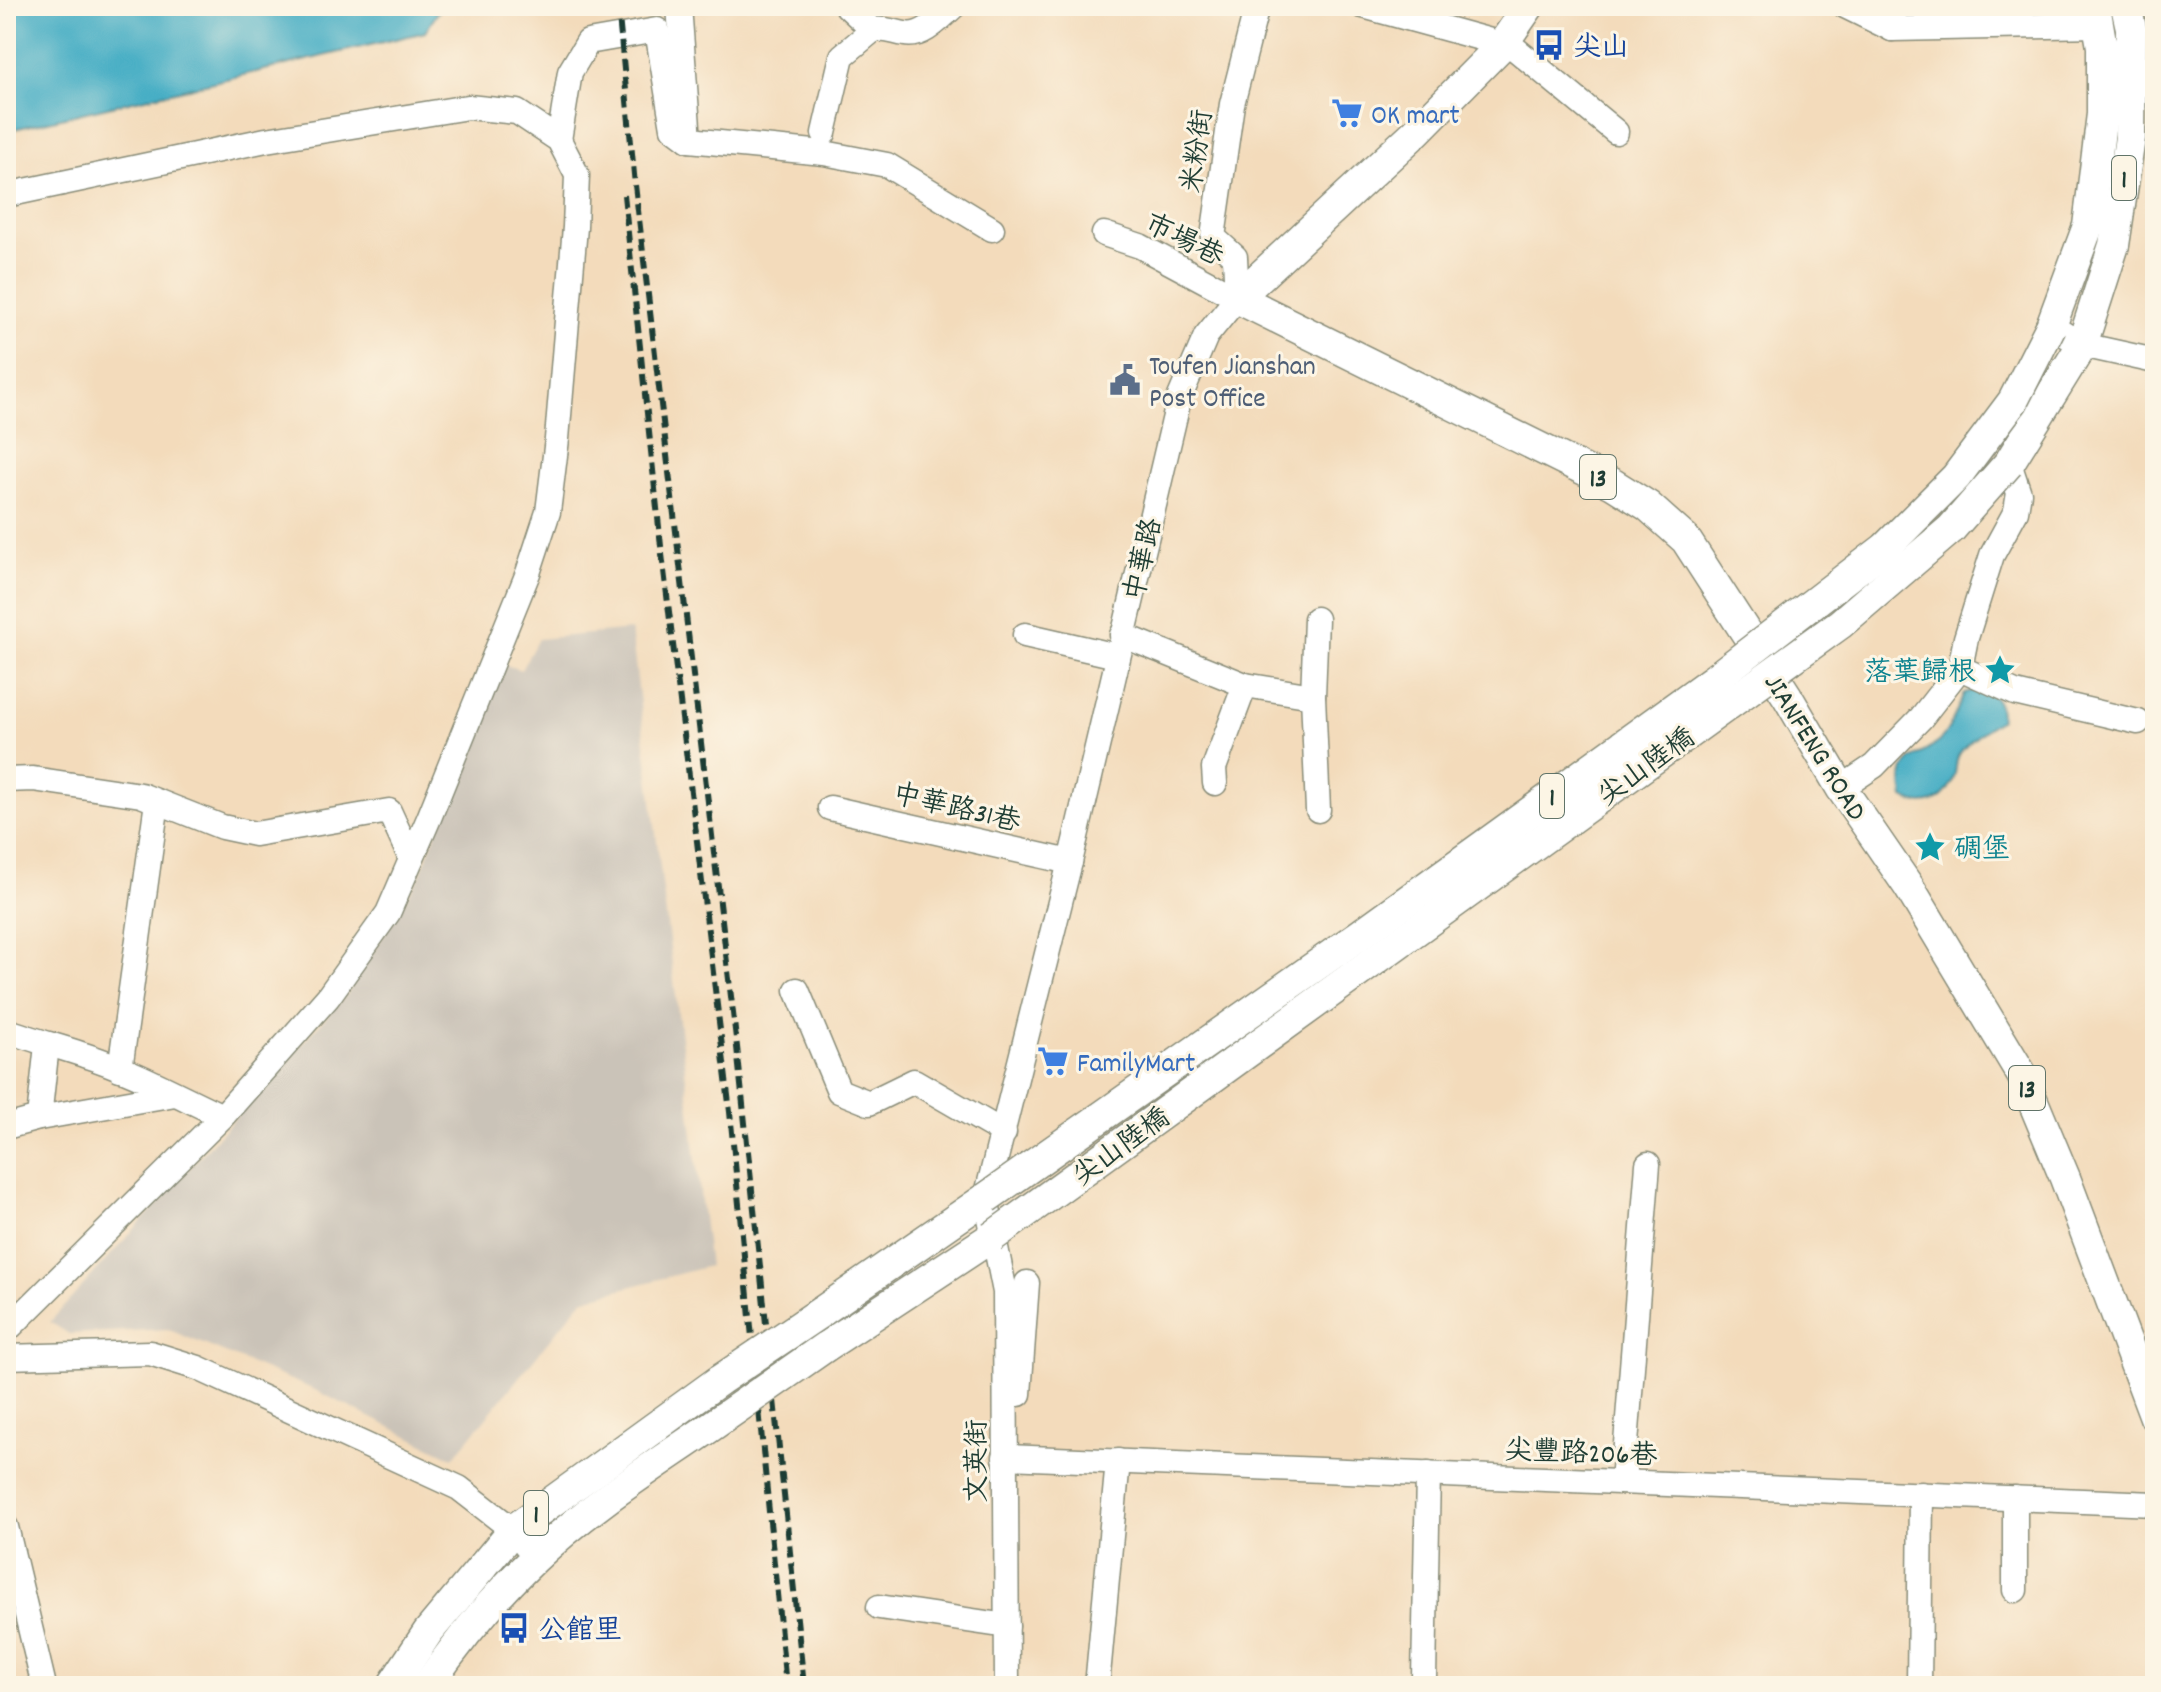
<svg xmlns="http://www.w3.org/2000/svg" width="2161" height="1692" font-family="Dekko,'LXGW WenKai TC',sans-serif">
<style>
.industrial{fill:#cac3b8}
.water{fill:#46aec5;stroke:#32767c;stroke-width:2}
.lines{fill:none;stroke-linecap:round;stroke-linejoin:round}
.minor-casing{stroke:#898c78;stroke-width:27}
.major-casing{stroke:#898c78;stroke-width:33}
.minor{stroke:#fff;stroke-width:24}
.major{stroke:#fff;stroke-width:30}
.rail{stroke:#1f3d34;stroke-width:6;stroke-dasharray:12 6;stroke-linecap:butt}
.major-bridge-casing{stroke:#898c78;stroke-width:33;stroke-linecap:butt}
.major-bridge{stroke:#fff;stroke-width:30}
.labels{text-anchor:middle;stroke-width:6;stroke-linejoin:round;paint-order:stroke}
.shield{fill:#fcf5e5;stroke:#617469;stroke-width:2}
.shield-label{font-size:26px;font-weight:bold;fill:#1f3d34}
.transit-label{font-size:28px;fill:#164399;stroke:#fcf5e5;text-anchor:start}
.shop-label{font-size:28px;fill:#366cbe;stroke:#fcf5e5;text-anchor:start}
.street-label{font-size:28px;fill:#1f3d34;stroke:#fcf5e5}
.service-label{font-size:28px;fill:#4e5e75;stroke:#fcf5e5;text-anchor:start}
.culture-label{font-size:28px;fill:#0d838f;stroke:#fcf5e5;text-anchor:end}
</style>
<rect width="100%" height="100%" fill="#fcf5e5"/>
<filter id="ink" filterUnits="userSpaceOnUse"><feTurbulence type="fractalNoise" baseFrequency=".0125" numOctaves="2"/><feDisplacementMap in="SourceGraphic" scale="16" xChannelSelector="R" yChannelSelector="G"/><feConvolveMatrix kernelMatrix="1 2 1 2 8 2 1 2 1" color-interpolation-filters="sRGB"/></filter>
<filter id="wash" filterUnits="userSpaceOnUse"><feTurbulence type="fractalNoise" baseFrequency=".006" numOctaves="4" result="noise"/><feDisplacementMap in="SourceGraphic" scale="32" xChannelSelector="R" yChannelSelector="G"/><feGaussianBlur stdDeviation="1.8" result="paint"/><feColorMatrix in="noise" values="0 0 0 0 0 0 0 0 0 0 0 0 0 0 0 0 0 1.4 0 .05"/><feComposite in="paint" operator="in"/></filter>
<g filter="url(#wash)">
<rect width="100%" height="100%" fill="#f3dbbb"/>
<polygon class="industrial" points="631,630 709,1266 583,1299 453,1458 315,1390 167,1329 69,1334 50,1322 347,994 418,880 502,664 521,670 538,639"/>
<g class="water">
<polygon points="6,6 442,6 425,32 6,131"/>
<path d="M1977,689C1996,696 2000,699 2000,719C1987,729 1970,739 1960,753C1955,759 1957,769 1954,777C1946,801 1926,811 1904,798C1894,748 1925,763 1945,734C1953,723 1958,706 1964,693Z"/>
</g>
</g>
<g filter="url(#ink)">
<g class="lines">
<defs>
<g id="minor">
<polyline points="679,6 689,140"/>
<path d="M847,6L873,30C886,28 893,32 905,34C923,38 941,17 954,6"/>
<polyline points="1363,6 1513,47 1616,132"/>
<polyline points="1845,6 1892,29 1895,6"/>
<polyline points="1892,29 2098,25"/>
<polyline points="824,133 842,56 873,30"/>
<polyline points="559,140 570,72 588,42 657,30 673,128 689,140 824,153 887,165 992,229"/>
<polyline points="6,195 266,140 468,107 517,112 559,140 577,175 575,227 557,439 548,512 528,573 429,818 388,913 328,997 221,1118 6,1331"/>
<polyline points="1104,234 1140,246 1237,298"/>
<polyline points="1237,298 1235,257 1213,237 1232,104 1257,6"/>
<polyline points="2051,326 2082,345 2155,361"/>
<polyline points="1025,635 1117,656"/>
<polyline points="1122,635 1245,685 1313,696 1318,810"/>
<polyline points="1960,668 2015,693 2138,722"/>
<polyline points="1313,696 1316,619"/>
<polyline points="6,780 33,779 141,795 222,827 255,834 389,811 411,859"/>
<polyline points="1215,783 1214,768 1245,685"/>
<polyline points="1841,788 1874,766 1921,718 1960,668 1966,638 1992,555 2016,511 2019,493 2009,463"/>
<polyline points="830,808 1070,862"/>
<polyline points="797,990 839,1091 869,1103 914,1081 1004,1133"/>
<path d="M6,1030C32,1040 58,1046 84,1055C132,1070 177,1095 222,1116"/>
<polyline points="120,1069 157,802"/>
<polyline points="39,1118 47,1045"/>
<polyline points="6,1127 39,1118 175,1094"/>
<polyline points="6,1357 150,1353 198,1368 459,1488 513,1530 536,1557"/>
<polyline points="1019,1394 1027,1283"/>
<polyline points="1005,1457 2155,1504"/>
<polyline points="1623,1482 1648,1164"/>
<polyline points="6,1527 44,1686"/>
<polyline points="2015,1590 2015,1498"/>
<polyline points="879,1607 1007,1626"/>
<polyline points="1424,1678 1428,1474"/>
<polyline points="1007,1686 1005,1292 986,1198 1070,862 1179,399 1206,336 1237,298"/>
<polyline points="1097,1686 1118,1461"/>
<polyline points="1919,1686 1921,1494"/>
</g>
<g id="major">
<polyline points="1529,6 1502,45 1417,131 1237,298 1613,484 1648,506 1686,540 1787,696 1841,788 1909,887 2022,1075 2065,1178 2155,1417"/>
<polyline points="2051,326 2088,226 2102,114 2102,47 2095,6"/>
<polyline points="2009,463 2082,345 2114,245 2130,138 2131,28 2126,6"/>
<polyline points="821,1312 986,1198"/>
<polyline points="825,1347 992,1237"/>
<polyline points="392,1686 428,1632 513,1530 720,1380"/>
<path d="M427,1686C459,1640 493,1598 534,1559C591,1504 661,1462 726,1416"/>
</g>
</defs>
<use href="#minor" class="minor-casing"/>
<use href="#major" class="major-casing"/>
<use href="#minor" class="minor"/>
<use href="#major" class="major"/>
<g class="rail">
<polyline points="618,6 635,185 737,1047 804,1686"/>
<polyline points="624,195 661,546 730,1112 786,1686"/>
</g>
<defs>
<g id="major-bridge">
<polyline points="986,1198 1361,934 1713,680 1885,548 1956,477 2013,401 2051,326"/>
<polyline points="992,1237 1840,624 1951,529 2009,463"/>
<polyline points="720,1380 821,1312"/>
<polyline points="726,1416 825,1347"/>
</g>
</defs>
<use href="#major-bridge" class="major-bridge-casing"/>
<use href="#major-bridge" class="major-bridge"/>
</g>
</g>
<defs>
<symbol id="bus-bare" viewBox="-9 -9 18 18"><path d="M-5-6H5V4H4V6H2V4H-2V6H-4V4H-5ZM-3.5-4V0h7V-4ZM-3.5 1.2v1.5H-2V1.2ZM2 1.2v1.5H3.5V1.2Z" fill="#1a4fb4" stroke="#fcf5e5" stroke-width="2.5" paint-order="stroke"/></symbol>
<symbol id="supermarket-bare" viewBox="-9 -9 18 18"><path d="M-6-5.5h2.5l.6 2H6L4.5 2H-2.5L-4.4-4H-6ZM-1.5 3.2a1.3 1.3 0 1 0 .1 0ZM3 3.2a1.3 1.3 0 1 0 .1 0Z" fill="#3f7fe0" stroke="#fcf5e5" stroke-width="2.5" paint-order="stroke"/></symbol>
<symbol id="civic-bare" viewBox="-9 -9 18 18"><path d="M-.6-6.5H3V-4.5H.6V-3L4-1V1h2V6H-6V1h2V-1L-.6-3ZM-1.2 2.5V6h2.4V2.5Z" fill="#5c6f8a" stroke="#fcf5e5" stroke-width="2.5" paint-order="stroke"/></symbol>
<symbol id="sight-bare" viewBox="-9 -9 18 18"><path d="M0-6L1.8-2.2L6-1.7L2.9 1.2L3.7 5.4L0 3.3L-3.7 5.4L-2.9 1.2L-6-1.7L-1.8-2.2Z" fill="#0f9aa8" stroke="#fcf5e5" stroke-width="2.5" paint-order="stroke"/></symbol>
</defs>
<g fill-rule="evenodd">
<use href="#bus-bare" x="1527" y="23" width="44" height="44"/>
<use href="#supermarket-bare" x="1325" y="91" width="44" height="44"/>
<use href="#civic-bare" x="1103" y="358" width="44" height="44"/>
<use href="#sight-bare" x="1978" y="648" width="44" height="44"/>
<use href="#sight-bare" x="1908" y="825" width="44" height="44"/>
<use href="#supermarket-bare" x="1031" y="1039" width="44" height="44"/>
<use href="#bus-bare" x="492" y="1606" width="44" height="44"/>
</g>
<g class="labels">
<g class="shield">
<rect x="2112" y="156" width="24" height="44" rx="6"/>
<rect x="1580" y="455" width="36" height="44" rx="6"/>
<rect x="1540" y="774" width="24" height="44" rx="6"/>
<rect x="2009" y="1066" width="36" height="44" rx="6"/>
<rect x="524" y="1491" width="24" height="44" rx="6"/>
</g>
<g class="shield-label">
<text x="2124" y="187">1</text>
<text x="1598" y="486">13</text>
<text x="1552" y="805">1</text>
<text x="2027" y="1097">13</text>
<text x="536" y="1522">1</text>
</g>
<g class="transit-label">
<text x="1573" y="55">尖山</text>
<text x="538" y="1638">公館里</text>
</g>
<g class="shop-label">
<text x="1371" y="123">OK mart</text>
<text x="1077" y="1071">FamilyMart</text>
</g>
<g class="street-label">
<text transform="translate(1195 151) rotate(-82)" y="10">米粉街</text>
<text transform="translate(1185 238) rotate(26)" y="10">市場巷</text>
<text transform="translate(1141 559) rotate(-77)" y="10">中華路</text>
<text transform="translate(1817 746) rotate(58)" y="10">JIANFENG ROAD</text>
<text transform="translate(1645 765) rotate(-36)" y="10">尖山陸橋</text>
<text transform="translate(957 806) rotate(13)" y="10">中華路31巷</text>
<text transform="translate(1120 1145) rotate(-36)" y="10">尖山陸橋</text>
<text transform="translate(1581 1451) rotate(2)" y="10">尖豐路206巷</text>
<text transform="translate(975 1461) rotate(-90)" y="10">文英街</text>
</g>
<g class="service-label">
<text x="1149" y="374">Toufen Jianshan<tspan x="1149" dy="32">Post Office</tspan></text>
</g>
<g class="culture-label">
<text x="1976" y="680">落葉歸根</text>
<text x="1954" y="857" text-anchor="start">碉堡</text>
</g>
</g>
<rect width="2161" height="1692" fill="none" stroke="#fcf5e5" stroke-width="32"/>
</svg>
